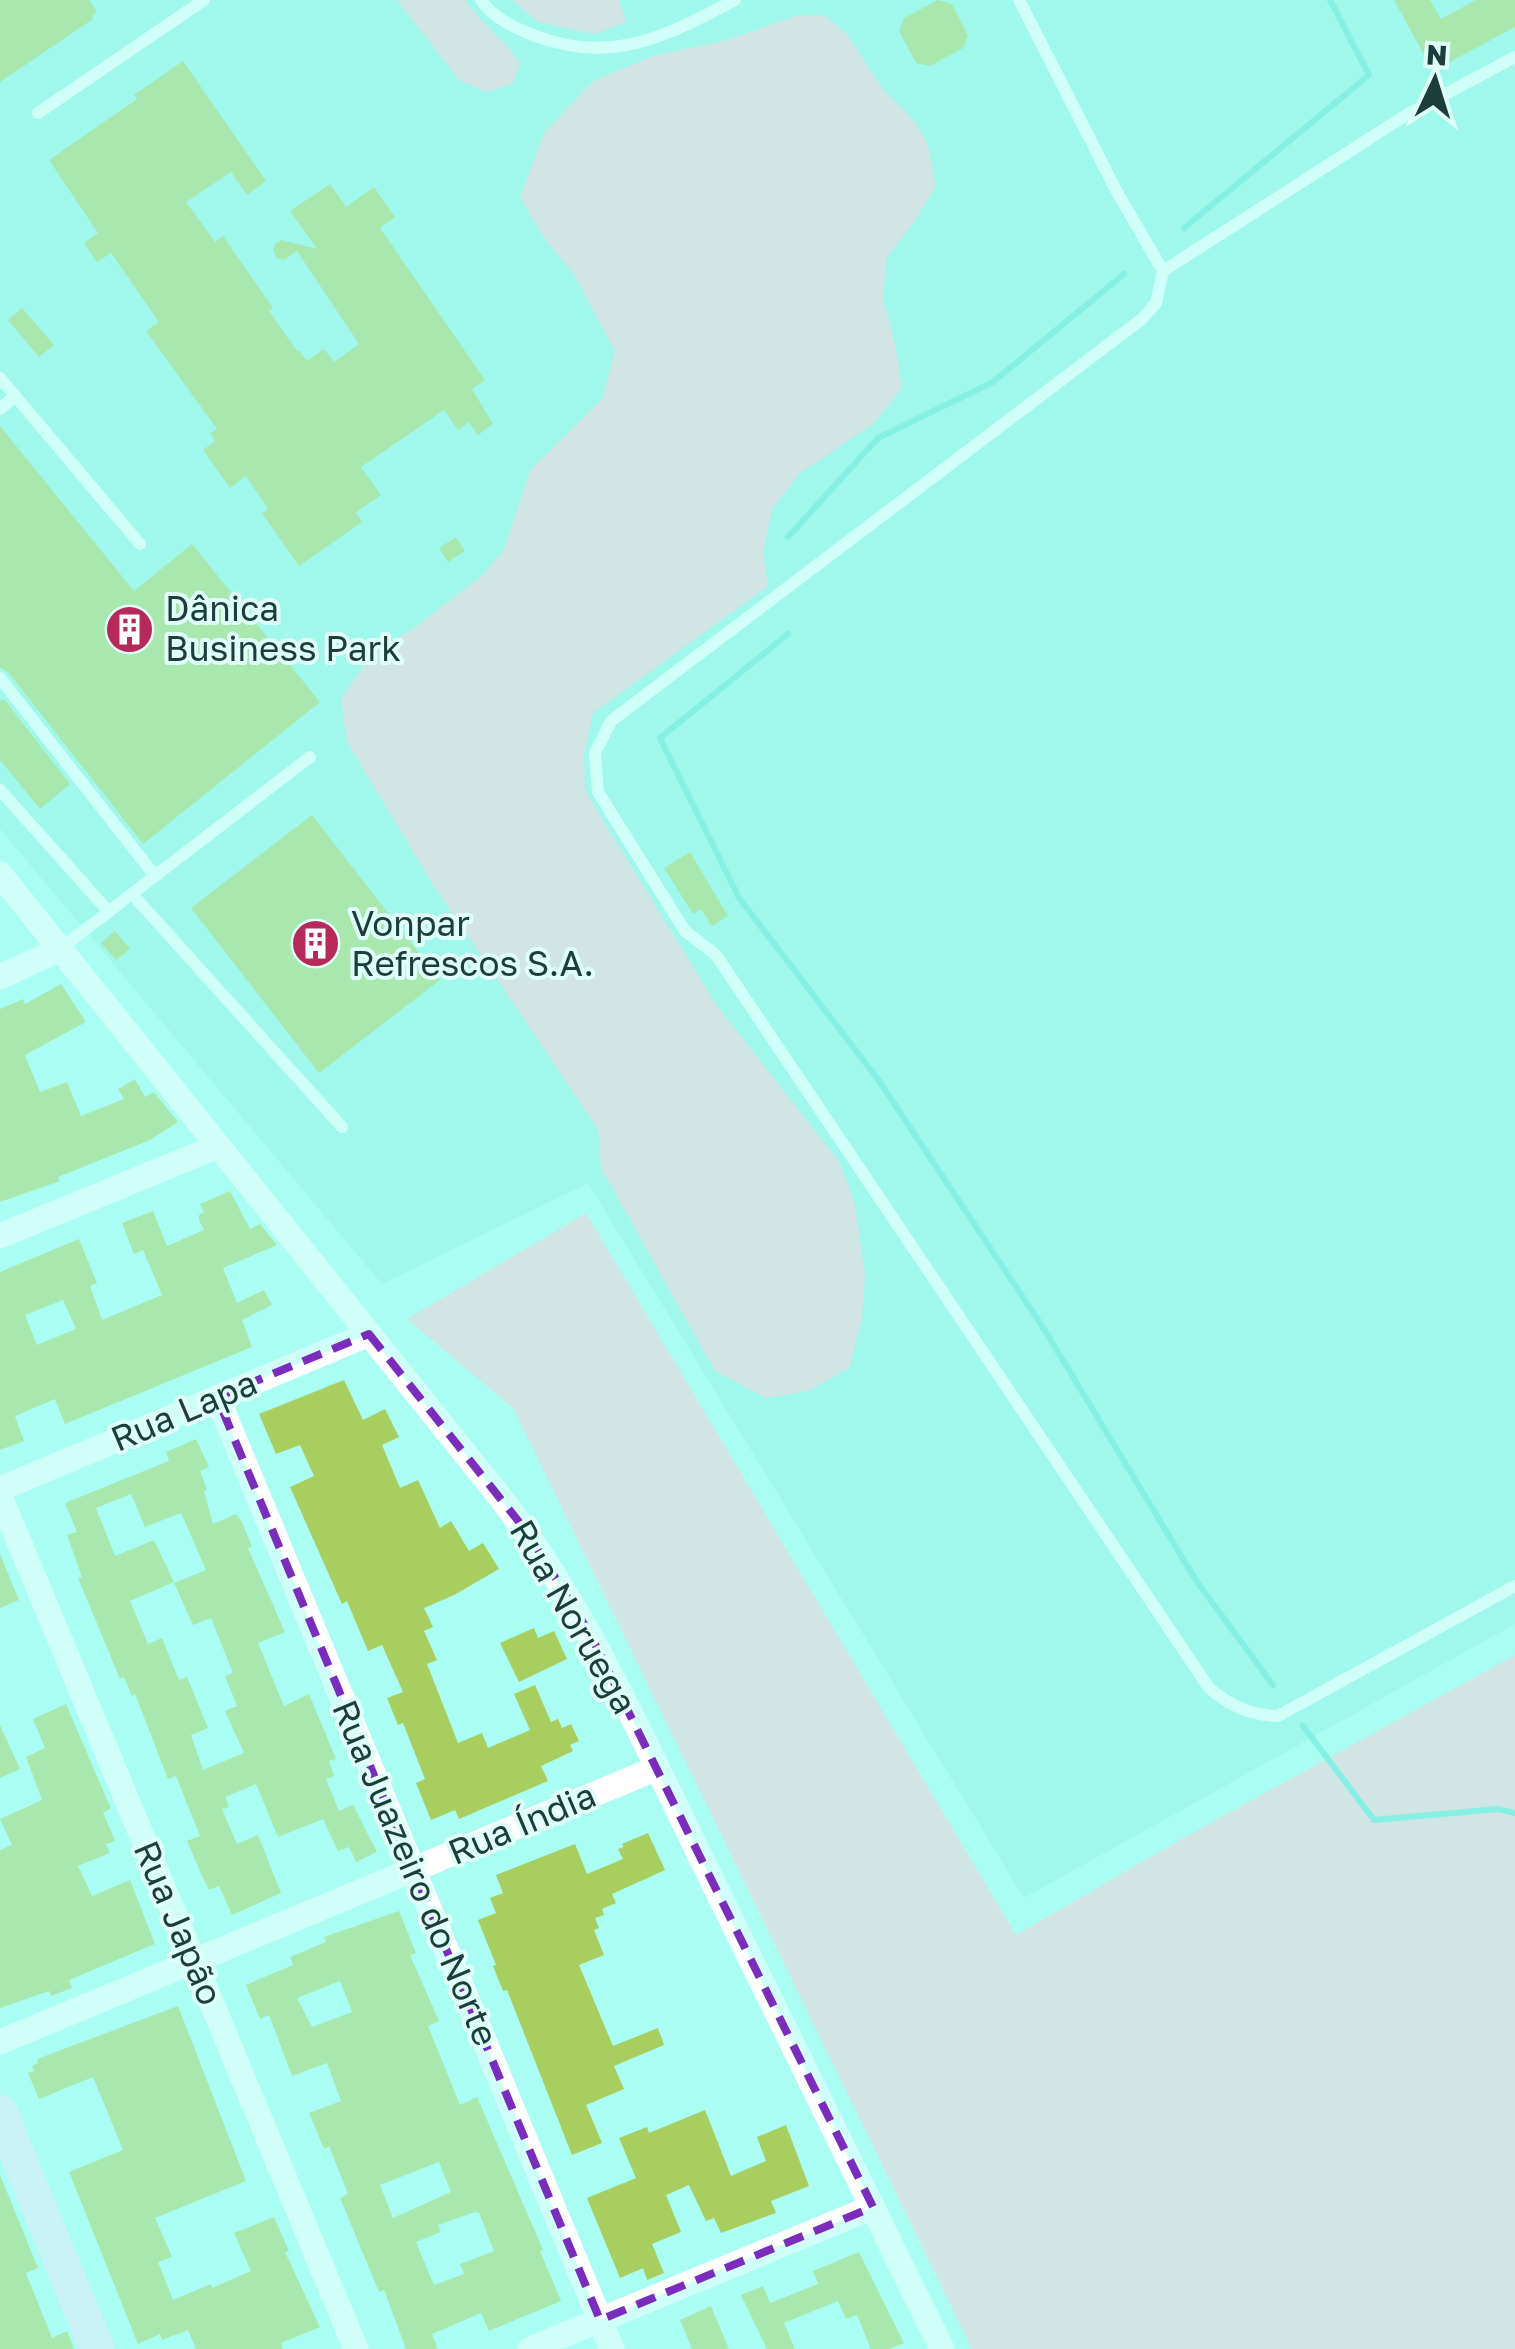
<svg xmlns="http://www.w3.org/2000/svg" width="1515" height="2349" font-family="'Golos Text',sans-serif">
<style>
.built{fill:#94f0e5}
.green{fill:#fec8d2}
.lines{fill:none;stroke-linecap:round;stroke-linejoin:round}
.stream{stroke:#59dfd1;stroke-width:6}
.building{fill:#a7ce5e;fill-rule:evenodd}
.lane{stroke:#fff;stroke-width:12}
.street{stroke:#fff;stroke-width:25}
.secondary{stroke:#f0e6fc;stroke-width:35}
.marked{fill:none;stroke:#7b2cbf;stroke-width:8;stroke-dasharray:20 12;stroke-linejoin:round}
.labels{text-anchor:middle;stroke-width:8;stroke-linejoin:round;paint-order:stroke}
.poi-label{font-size:35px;fill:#1b3e3a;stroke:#e0fffa;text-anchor:start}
.street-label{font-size:35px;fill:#1b3e3a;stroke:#e0fffa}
</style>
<rect width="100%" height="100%" fill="#aafdf2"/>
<polygon class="built" points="0,0 1515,0 1515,1624 1024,1898 588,1183 382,1284 0,829"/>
<g class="green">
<path d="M397,0H465C481,24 504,39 520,63L512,84L487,92L459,80Z"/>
<polygon points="512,0 619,0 626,22 594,34 538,22"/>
<polygon points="799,15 824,15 847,34 883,89 914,121 927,142 936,185 914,222 887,257 883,300 895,344 902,388 874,423 799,474 772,509 763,553 768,586 593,713 584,755 585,791 717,1006 838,1160 854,1200 865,1274 862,1319 849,1368 808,1391 766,1398 715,1371 601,1168 598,1129 432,883 347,742 341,698 373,652 411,630 483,575 504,549 530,470 602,399 615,351 573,273 544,238 520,197 544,133 593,81 655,55 724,41"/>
<polygon points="586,1213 1016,1935 1178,1841 1515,1655 1515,2349 972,2349 513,1408 407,1319"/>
</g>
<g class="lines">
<g class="stream">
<polyline points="1184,228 1369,75 1330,0"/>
<polyline points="788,537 878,438 993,382 1124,274"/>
<polyline points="788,634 660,738 739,898 877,1078 1044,1329 1197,1582 1273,1685"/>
<polyline points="1303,1726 1374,1820 1498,1809 1515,1813"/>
</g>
</g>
<g class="building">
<polygon points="0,0 89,0 97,12 92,16 93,19 0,82"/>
<polygon points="938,0 952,4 968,35 963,48 930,66 916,63 899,31 904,18"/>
<polygon points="1394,0 1430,0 1441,19 1476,0 1515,0 1515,27 1433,71"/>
<polygon points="183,61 266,181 247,195 231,172 186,202 215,242 223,236 273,308 269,311 297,351 299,350 307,361 324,349 334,362 359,344 297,251 284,260 277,258 273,251 275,244 281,240 317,249 290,211 330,184 346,207 374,187 395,217 380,228 485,380 472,389 493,424 478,435 469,422 458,430 444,410 361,467 381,495 356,512 362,522 299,566 262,513 268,509 246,476 230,488 203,450 215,441 210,433 217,429 146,331 159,322 111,253 97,262 84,243 98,233 49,160 137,99 134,95"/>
<polygon points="22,308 54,345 39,357 8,320"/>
<polygon points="0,426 134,591 192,544 320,702 143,844 8,672 0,668"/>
<polygon points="456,537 465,551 448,562 439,548"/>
<polygon points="4,699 70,784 40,809 0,760 0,702"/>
<polygon points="312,815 440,980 319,1073 191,908"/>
<polygon points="690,852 728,916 712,926 701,909 693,914 664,868"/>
<polygon points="115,931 130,949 116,960 101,943"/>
<polygon points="61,984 86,1022 25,1055 40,1092 67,1082 81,1116 124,1099 118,1089 135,1079 145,1097 154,1092 178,1122 150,1140 58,1177 60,1181 0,1202 0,1009 23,999 25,1004"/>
<path d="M230,1191L250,1229L260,1224L277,1245L223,1268L237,1303L264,1290L272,1305L242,1320L252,1347L65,1424L55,1399L15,1416L24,1441L0,1450V1272L79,1239L97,1283L90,1286L102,1320L162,1295L143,1250L134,1254L122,1223L153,1211L167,1246L204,1230L199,1220V1215L204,1212L200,1204ZM63,1300L76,1329L37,1345L25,1315Z"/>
<polygon points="344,1380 363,1420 385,1409 399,1437 382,1445 400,1488 418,1480 440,1528 451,1521 469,1551 483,1543 499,1569 454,1595 424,1608 433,1627 424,1631 437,1660 427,1664 458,1743 482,1733 488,1748 530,1730 514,1694 535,1685 551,1722 558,1719 562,1728 571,1724 579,1741 570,1745 573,1751 541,1766 548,1781 459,1819 455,1810 431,1820 416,1783 425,1779 403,1723 398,1725 387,1698 403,1692 382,1645 368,1651 347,1601 342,1604 290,1487 314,1476 300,1445 276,1454 259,1414"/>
<path d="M196,1439L209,1467L200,1471L207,1490L204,1491L213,1524L236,1514L242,1522L252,1547L248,1548L285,1632L258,1643L284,1706L309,1694L336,1759L329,1761L334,1776L326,1779L339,1811L353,1805L377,1852L356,1862L349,1847L338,1851L323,1819L278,1837L256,1784L225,1797L229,1807L222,1809L237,1844L258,1835L281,1893L232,1915L219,1886L209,1890L204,1880L187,1841L200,1836L176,1776L168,1779L135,1694L132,1696L124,1677L120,1679L78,1578L82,1577L67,1535L77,1532L65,1503L169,1461L166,1452ZM131,1494L145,1527L181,1513L206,1570L174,1583L193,1625L211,1618L233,1673L225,1676L237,1706L225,1711L244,1753L203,1770L191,1735L208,1728L187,1677L179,1680L162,1638L148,1644L130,1601L174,1582L154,1540L115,1556L96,1508Z"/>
<polygon points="0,1554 19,1600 0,1608"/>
<polygon points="534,1628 538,1638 554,1631 567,1659 519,1682 500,1643"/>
<polygon points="66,1704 111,1809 103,1812 115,1841 106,1844 110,1853 78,1866 92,1896 130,1880 155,1944 69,1980 72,1988 51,1996 49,1991 0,2008 0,1850 12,1845 0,1819 42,1800 26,1757 45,1748 33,1719"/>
<polygon points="0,1725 20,1769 0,1778"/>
<polygon points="648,1833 665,1870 612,1894 616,1903 602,1909 604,1915 595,1918 599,1928 594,1930 604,1955 579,1965 613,2046 658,2028 664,2045 614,2066 624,2089 586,2105 602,2143 572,2155 507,1990 503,1991 493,1966 496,1965 478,1920 496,1913 490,1898 503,1893 496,1875 575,1844 587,1874 623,1859 618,1849 624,1847 622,1844"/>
<path d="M399,1911L416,1953L410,1955L439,2021L428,2026L460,2105L477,2097L543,2250L540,2251L561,2301L489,2331L481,2313L432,2334L438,2349H406L384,2290L379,2292L340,2198L348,2194L329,2146L324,2149L309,2113L341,2101L327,2063L292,2076L269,2015L260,2019L246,1985L293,1965L290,1957L326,1942L324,1937ZM340,1981L352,2012L312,2027L297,1998ZM439,2162L451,2192L393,2218L380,2185ZM475,2212L479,2213L494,2251L460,2264L464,2274L434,2285L416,2242L441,2232L438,2225Z"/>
<polygon points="178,2006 246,2181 155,2218 172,2257 158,2262 173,2300 211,2284 212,2288 251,2271 234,2233 274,2217 289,2251 285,2252 320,2327 281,2343 283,2349 196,2349 188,2330 162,2340 160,2334 138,2344 69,2172 123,2150 93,2077 39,2099 28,2073 34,2071 32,2066 38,2063 37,2059"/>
<polygon points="705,2110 731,2176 766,2161 757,2137 786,2125 809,2186 771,2201 776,2213 721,2233 714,2218 706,2221 689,2185 666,2195 681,2232 652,2244 664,2273 647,2280 643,2268 620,2278 587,2198 636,2178 619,2138 647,2127 649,2133"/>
<polygon points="0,2175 38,2268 26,2273 52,2338 67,2331 74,2349 0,2349"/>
<polygon points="859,2252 904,2343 889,2349 871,2349 857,2315 846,2319 838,2301 784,2323 795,2349 767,2349 741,2295 763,2286 770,2303 818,2284 813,2271"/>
<polygon points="711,2306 729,2349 692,2349 680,2320"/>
</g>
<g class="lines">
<g class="lane">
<path d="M481,0C493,18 513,27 533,35C610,66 667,36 735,0"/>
<path d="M1019,0L1117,192L1163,271L1156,303L1142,319L611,721L595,753L598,792L685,931L716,955L1209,1688C1230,1706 1250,1715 1278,1716L1515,1586"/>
<polyline points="38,113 204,0"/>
<polyline points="1163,271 1406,115 1515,57"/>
<polyline points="0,378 140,544"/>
<polyline points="0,409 15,396"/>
<polyline points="0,678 155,876"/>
<polyline points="0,790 109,912"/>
<polyline points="132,894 342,1127"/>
<polyline points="60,949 310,757"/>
</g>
<g class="street">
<path d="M0,874L500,1497C585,1607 641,1735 702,1860C782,2023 862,2186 942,2349"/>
<polyline points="0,977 60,949"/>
<polyline points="0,1236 218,1146"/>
<polyline points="217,1397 612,2349"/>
<polyline points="0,1489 369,1334"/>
<polyline points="0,1496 356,2349"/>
<polyline points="0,2042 657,1768"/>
<polyline points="530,2349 873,2207"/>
</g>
<polyline class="secondary" points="0,2112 97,2349"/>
</g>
<path d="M0 0H1515V2349H0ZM369,1334L527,1532L590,1634L873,2207L600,2320L217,1397Z" fill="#aafdf2" fill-opacity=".55" fill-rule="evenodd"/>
<path class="marked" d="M369,1334L527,1532L590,1634L873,2207L600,2320L217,1397Z"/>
<defs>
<symbol id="building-disc" viewBox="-11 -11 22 22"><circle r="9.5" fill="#b7295a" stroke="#e0fffa"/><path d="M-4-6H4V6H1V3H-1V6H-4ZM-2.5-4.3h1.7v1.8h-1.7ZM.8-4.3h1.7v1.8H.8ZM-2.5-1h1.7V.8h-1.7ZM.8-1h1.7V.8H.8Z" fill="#fff"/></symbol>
</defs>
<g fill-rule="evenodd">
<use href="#building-disc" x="102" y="602" width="55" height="55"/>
<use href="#building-disc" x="288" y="916" width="55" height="55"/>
</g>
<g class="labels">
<g class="poi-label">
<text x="165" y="621">Dânica<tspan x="165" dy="40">Business Park</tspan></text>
<text x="351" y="936">Vonpar<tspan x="351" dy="40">Refrescos S.A.</tspan></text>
</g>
<g class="street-label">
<text transform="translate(184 1411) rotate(-23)" y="12">Rua Lapa</text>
<text transform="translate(573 1617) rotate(60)" y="12">Rua Noruega</text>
<text transform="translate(522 1824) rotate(-23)" y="12">Rua Índia</text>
<text transform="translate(415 1873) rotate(67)" y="12">Rua Juazeiro do Norte</text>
<text transform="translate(178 1923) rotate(67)" y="12">Rua Japão</text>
</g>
</g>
<g transform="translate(1435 80) rotate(4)" stroke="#e0fffa" stroke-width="8" paint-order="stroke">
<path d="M0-8L18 38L0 25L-18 38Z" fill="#1b3e3a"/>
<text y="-15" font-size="28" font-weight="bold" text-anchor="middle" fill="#1b3e3a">N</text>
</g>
</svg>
